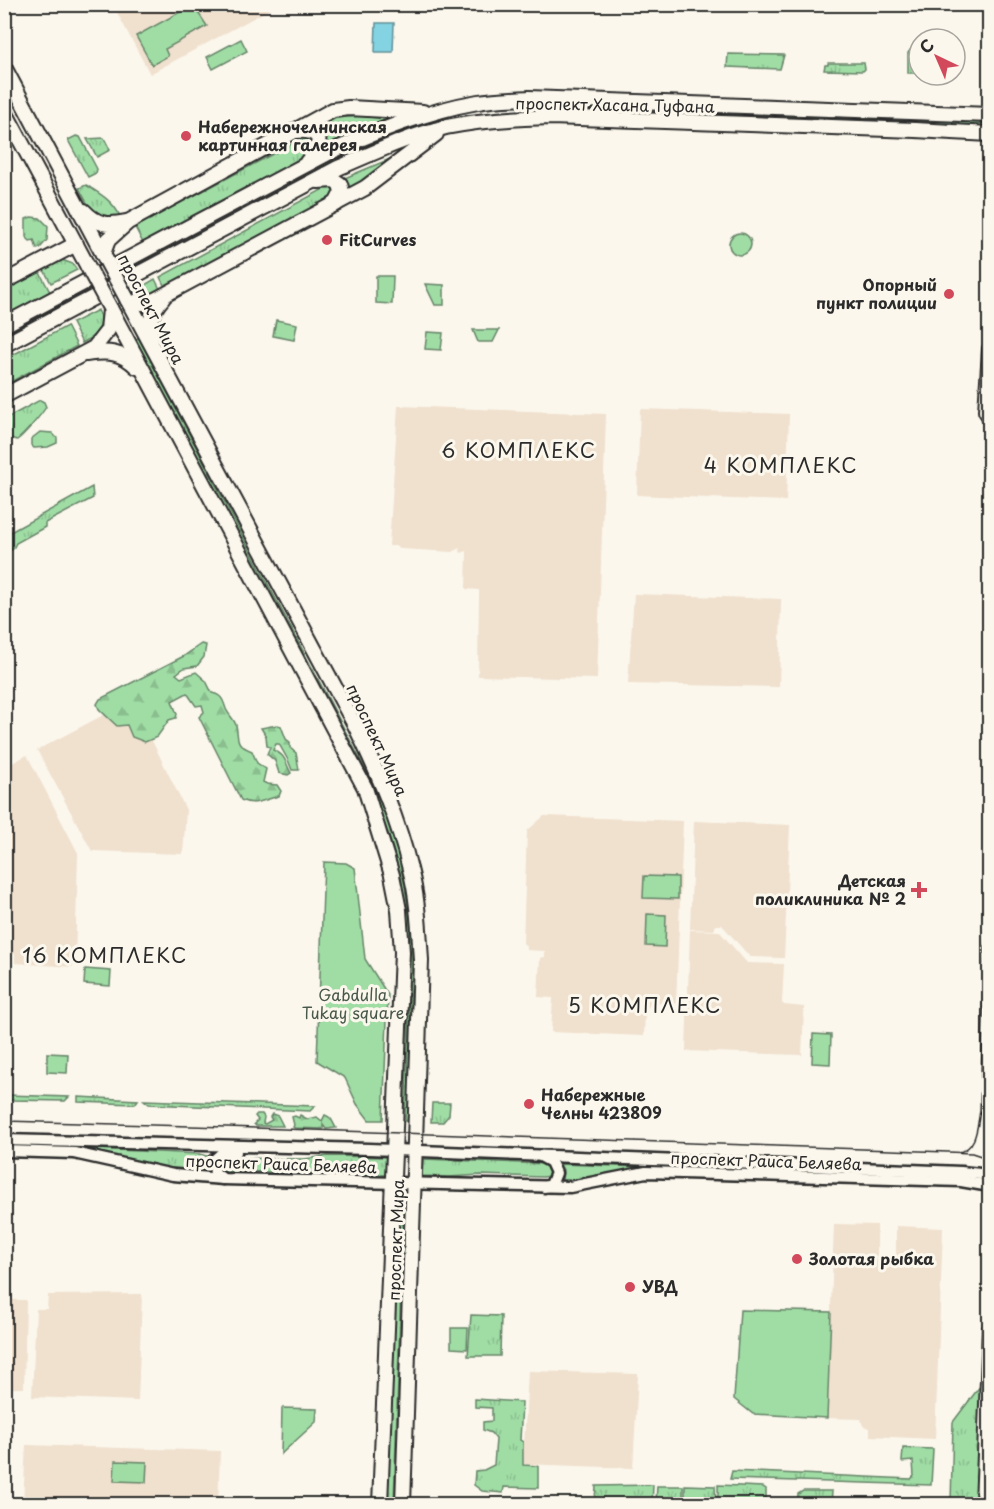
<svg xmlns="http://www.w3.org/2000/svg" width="994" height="1509" font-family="'Playpen Sans',sans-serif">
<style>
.built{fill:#f0e0ce}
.grass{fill:url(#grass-tufts);stroke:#668468;stroke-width:1.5}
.forest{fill:url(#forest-firs);stroke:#668468;stroke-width:1.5}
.park{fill:#a0dda5;stroke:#668468;stroke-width:1.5}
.water{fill:#84d3e2;stroke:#609099;stroke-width:1.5}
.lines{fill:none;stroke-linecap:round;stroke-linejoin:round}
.minor-casing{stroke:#2b2b2b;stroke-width:15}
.major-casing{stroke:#2b2b2b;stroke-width:18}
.minor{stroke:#fbf7ec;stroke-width:10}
.major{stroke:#fbf7ec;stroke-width:14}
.tram{stroke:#2b2b2b;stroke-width:1.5}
.major-bridge-casing{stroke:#2b2b2b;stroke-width:18;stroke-linecap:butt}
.major-bridge{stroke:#fbf7ec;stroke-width:14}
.poi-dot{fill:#d1495b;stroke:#fbf7ec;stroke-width:2}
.labels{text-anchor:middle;stroke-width:6;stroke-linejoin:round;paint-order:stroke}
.street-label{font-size:16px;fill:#2b2b2b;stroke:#fbf7ec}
.poi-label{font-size:16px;font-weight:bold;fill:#2b2b2b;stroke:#fbf7ec;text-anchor:start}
.park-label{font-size:16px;fill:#48584a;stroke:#fbf7ec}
.quarter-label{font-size:20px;letter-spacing:1.5px;fill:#2b2b2b;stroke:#fbf7ec}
</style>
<defs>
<pattern id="grass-tufts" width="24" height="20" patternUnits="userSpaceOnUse" patternTransform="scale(1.5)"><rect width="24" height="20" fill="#a0dda5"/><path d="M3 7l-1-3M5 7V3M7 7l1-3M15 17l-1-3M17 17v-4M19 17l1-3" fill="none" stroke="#8abe8e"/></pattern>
<pattern id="forest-firs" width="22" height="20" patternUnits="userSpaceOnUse" patternTransform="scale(1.5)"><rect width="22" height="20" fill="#a0dda5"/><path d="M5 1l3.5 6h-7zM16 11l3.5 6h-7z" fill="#8abe8e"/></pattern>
</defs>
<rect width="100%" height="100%" fill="#fbf7ec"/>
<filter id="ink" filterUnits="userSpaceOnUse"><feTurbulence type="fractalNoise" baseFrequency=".0167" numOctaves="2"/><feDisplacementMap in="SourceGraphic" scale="12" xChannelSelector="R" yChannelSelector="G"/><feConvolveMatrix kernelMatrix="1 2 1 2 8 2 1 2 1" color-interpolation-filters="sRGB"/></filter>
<g filter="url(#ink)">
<g class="built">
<polygon points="113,5 272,5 272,8 150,74"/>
<polygon points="398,406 606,414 597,679 478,676 479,590 466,589 467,551 461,553 459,548 453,552 401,549 395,546 389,546"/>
<polygon points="640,409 789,414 786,501 637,495"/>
<polygon points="634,594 781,599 779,687 628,684"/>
<polygon points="132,700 186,810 183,854 92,851 37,750"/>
<polygon points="27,755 78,853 75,961 72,967 15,963 15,954 5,953 5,767"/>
<polygon points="544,816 683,821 676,1004 652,1003 645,1010 644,1036 551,1032 553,998 538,997 540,958 545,957 545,951 526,950 526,946 523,943 527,831"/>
<polygon points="694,821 790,825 784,958 750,957 722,925 716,925 714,930 690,929"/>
<polygon points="690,930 719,931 747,963 784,964 782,1003 784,1005 804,1007 802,1055 686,1051"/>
<polygon points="834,1224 877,1225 877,1260 896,1260 896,1226 943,1228 935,1439 870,1436 870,1428 863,1426 861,1419 827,1418"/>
<polygon points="5,1291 9,1291 9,1300 26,1300 24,1388 5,1388"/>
<polygon points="142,1294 138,1401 32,1397 36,1309 47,1309 48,1295"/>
<polygon points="528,1371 638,1374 633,1468 523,1464"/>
<polygon points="26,1445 220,1451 218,1504 23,1504"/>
<polygon points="4,1448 12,1448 10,1504 5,1504"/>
</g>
<g class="grass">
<polygon points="914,45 919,46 919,73 908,73 908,53"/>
<polygon points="728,54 784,55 780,69 727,67"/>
<polygon points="828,63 864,63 865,69 863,71 824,70 825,65 828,65"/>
<path d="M557,109L989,123V127L557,113L434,127L5,339V336L340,158C417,124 473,111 557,109Z"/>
<polygon points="361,116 386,119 321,148 312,128 335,118"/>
<polygon points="76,136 80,137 97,169 96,173 88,177 68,140"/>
<polygon points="104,138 110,150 97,157 87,139"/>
<polygon points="303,138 307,139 310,147 305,157 143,243 135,227"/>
<polygon points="397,156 345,198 340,180"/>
<path d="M86,185C100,194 112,200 120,216L109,221L92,212L79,188Z"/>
<polygon points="329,186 334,188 334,199 167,291 160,277"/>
<polygon points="62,260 73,264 77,270 51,283 43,268"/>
<polygon points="39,271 50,292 5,316 5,289"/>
<polygon points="155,279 162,293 148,300 135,296 133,292"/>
<path d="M98,310L102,320C100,332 92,338 82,343L72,323Z"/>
<polygon points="67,326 77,346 5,385 5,359"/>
<path d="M138,337L370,778L385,813L396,845L405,886L410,921L412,950L408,1121H405C407,1044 415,964 402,888C396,850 382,815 367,779L136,340Z"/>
<path d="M40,400L44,402L46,407C42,414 24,435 17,440L7,437L5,438V419Z"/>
<polygon points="40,432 52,433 57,438 57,443 48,447 34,448 31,445 31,439"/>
<polygon points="92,487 93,498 45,523 45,527 16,543 13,549 5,553 5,535"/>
<polygon points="7,1095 69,1097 65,1101 11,1100"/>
<polygon points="78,1097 138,1100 135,1104 78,1102"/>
<polygon points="144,1100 315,1106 310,1111 149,1104"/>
<polygon points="432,1103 450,1103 449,1115 443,1122 431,1122"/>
<polygon points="75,1148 199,1154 211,1157 210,1170 156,1167 75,1150"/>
<polygon points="328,1156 387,1157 386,1175 224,1171 219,1164 224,1158 226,1158 304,1159"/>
<polygon points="423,1159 547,1164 552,1168 550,1175 544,1177 481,1175 448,1177 422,1176"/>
<polygon points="560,1164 642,1167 641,1169 576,1182 562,1181 563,1170"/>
<polygon points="400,1190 404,1190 394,1504 387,1504"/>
<polygon points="471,1315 501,1316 500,1356 468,1356"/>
<polygon points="981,1385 975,1504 951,1504 953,1422"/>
<polygon points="475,1399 522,1402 520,1440 523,1442 523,1465 538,1466 538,1488 504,1487 503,1493 482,1491 474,1485 475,1471 484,1470 494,1465 496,1439 491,1433 483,1430 483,1422 492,1421 492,1408 475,1407"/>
<polygon points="903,1448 933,1449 931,1485 730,1479 732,1471 911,1479 914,1476 913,1461 902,1462"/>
<polygon points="653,1485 652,1504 619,1504 618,1502 595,1500 596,1486"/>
<polygon points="685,1485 715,1486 716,1504 685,1504"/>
<polygon points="718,1485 763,1487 766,1489 766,1504 718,1504"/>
<polygon points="657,1486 683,1486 683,1504 656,1504"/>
<polygon points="803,1491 832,1491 831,1504 797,1504 798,1494"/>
</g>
<g class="forest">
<polygon points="31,217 40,218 48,226 47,240 40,248 37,249 34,240 30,241 26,237 26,219"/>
<path d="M201,644L206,645L204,657L197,666L184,668L176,674L181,678L196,672L206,681L212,693C222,695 223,700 226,709C228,714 234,719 236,725C239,739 234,744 252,751L257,763L266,769L263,782L267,784L277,785L281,791L279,796C265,799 255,807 241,800L199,717L204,712L202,705L196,706L187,693L172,701L177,714L176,718L169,720L157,737L145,742L132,737L127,725L117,726L99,709L97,704L100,699L184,656Z"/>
<path d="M277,725L281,726L286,739L290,742V748L296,753L299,770H292L288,760L279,744H276L273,750C287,756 284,761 291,773L288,775L279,773L275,761L267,754L270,747L267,746L266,736L261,728Z"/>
<polygon points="257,1114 262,1114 264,1117 263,1123 265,1124 272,1120 270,1117 272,1114 278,1116 283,1126 256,1126 254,1124 258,1120 255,1116"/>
<path d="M300,1115L307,1119L317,1117L322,1121L325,1115C333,1118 332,1122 336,1128L326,1129L323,1125V1129L295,1128L293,1127L294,1125L292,1117L295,1116L299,1118Z"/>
</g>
<g class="park">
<polygon points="193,5 207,26 165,49 168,56 152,65 136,36"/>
<polygon points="241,39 247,51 213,69 207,57"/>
<circle cx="740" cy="244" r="11"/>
<polygon points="376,276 393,276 392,304 376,303"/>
<polygon points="425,284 444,285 444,305 435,305"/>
<polygon points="276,320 297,324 294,340 273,336"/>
<polygon points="473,330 499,330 493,342 478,342"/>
<polygon points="427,332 443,333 441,350 425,349"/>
<polygon points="324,862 346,863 355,868 365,959 388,995 383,1120 369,1120 357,1104 345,1078 317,1061"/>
<polygon points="644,876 678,877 678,899 643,898"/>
<polygon points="647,914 666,915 665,947 646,946"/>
<polygon points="85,969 111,971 110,986 84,984"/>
<polygon points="813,1034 831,1035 830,1064 812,1063"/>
<polygon points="47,1053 68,1054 67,1073 47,1072"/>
<polygon points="740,1310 831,1312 827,1418 753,1414 734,1399"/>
<polygon points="451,1328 468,1328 467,1349 451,1348"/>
<polygon points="282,1408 317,1409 316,1422 281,1454"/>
<polygon points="115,1461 147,1462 146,1482 114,1481"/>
</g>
<polygon class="water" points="376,23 394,23 393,52 375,52"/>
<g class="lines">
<defs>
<g id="minor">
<polyline points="4,1140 369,1149 961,1172 990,1175"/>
<polyline points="4,1151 74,1153 173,1175 223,1179 570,1187 646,1172 961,1181 990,1186"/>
<polyline points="542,1157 551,1162 556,1173 551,1185 544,1187"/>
<polyline points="223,1179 215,1173 213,1161 222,1153 236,1152"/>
</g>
<g id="major">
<polyline points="4,67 104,256"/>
<polyline points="4,110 88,267"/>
<path d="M295,131C325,129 323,143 307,162"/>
<polyline points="318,181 334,180 340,184 342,192 336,204"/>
<path d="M84,211C97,225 108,226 126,222"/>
<polyline points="103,254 108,240 128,222 333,110 349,108 423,112"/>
<polyline points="4,282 76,244"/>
<path d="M127,299L356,727C378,773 398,819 410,869C418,898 419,930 421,960L403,1504"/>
<polyline points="127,299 142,303 155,300 365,188 436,134"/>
<polyline points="110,308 365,788 392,875 399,910 402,952 380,1504"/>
<path d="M4,325L330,152C378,131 426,111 478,102C495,99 512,99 529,98L990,115"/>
<path d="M152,340C148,323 151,311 163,298"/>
<path d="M4,345L338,168C373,153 409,136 446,127C480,120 516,118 551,117L915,130L990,134"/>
<polyline points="990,349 986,411 990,417"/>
<path d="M86,354C108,351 121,351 137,367"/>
<polyline points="4,396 94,348 108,330 110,310"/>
<polyline points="983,1504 990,1329"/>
</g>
</defs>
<use href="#minor" class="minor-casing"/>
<use href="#major" class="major-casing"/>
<use href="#minor" class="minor"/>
<use href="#major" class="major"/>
<g class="tram">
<polyline points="980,1111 986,1123 990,1126"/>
<polyline points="4,1121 227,1127 948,1152 972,1153 990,1159"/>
<path d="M959,1152C977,1148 977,1127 980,1111L990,798"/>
</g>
<defs>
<g id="major-bridge">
<polyline points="105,258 127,299"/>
<polyline points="88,267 110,308"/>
</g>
</defs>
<use href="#major-bridge" class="major-bridge-casing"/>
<use href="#major-bridge" class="major-bridge"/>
</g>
</g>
<g class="poi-dot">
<circle cx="186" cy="136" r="6"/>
<circle cx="327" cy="240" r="6"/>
<circle cx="949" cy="294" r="6"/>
<path d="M916 881h6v6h6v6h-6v6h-6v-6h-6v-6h6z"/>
<circle cx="529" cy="1104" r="6"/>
<circle cx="797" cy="1259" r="6"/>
<circle cx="630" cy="1287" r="6"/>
</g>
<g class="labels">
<g class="street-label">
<text transform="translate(615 105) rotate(1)" y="6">проспект Хасана Туфана</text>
<text transform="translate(151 309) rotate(62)" y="6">проспект Мира</text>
<text transform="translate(377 740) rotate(65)" y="6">проспект Мира</text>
<text transform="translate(766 1161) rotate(2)" y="6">проспект Раиса Беляева</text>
<text transform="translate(281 1164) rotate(2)" y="6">проспект Раиса Беляева</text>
<text transform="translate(396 1240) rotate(-88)" y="6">проспект Мира</text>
</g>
<g class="poi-label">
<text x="198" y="133">Набережночелнинская<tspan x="198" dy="18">картинная галерея</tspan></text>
<text x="339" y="246">FitCurves</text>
<text x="937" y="291" text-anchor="end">Опорный<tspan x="937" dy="18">пункт полиции</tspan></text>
<text x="906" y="887" text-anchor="end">Детская<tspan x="906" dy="18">поликлиника № 2</tspan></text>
<text x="541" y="1101">Набережные<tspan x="541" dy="18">Челны 423809</tspan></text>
<text x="809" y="1265">Золотая рыбка</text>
<text x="642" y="1293">УВД</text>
</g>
<g class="park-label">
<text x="353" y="1001">Gabdulla<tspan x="353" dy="18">Tukay square</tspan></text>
</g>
<g class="quarter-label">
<text x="519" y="458">6 КОМПЛЕКС</text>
<text x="781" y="473">4 КОМПЛЕКС</text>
<text x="105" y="963">16 КОМПЛЕКС</text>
<text x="645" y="1013">5 КОМПЛЕКС</text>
</g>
</g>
<rect width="994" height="1509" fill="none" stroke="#fbf7ec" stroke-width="24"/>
<rect x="12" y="12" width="970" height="1485" fill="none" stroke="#2b2b2b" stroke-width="2" filter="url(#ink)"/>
<g transform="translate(937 57) rotate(316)"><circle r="28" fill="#fbf7ec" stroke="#a8a59f" stroke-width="1.5"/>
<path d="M0-4.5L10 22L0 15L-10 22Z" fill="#d1495b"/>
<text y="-9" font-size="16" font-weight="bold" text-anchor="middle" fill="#2b2b2b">С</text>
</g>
</svg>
